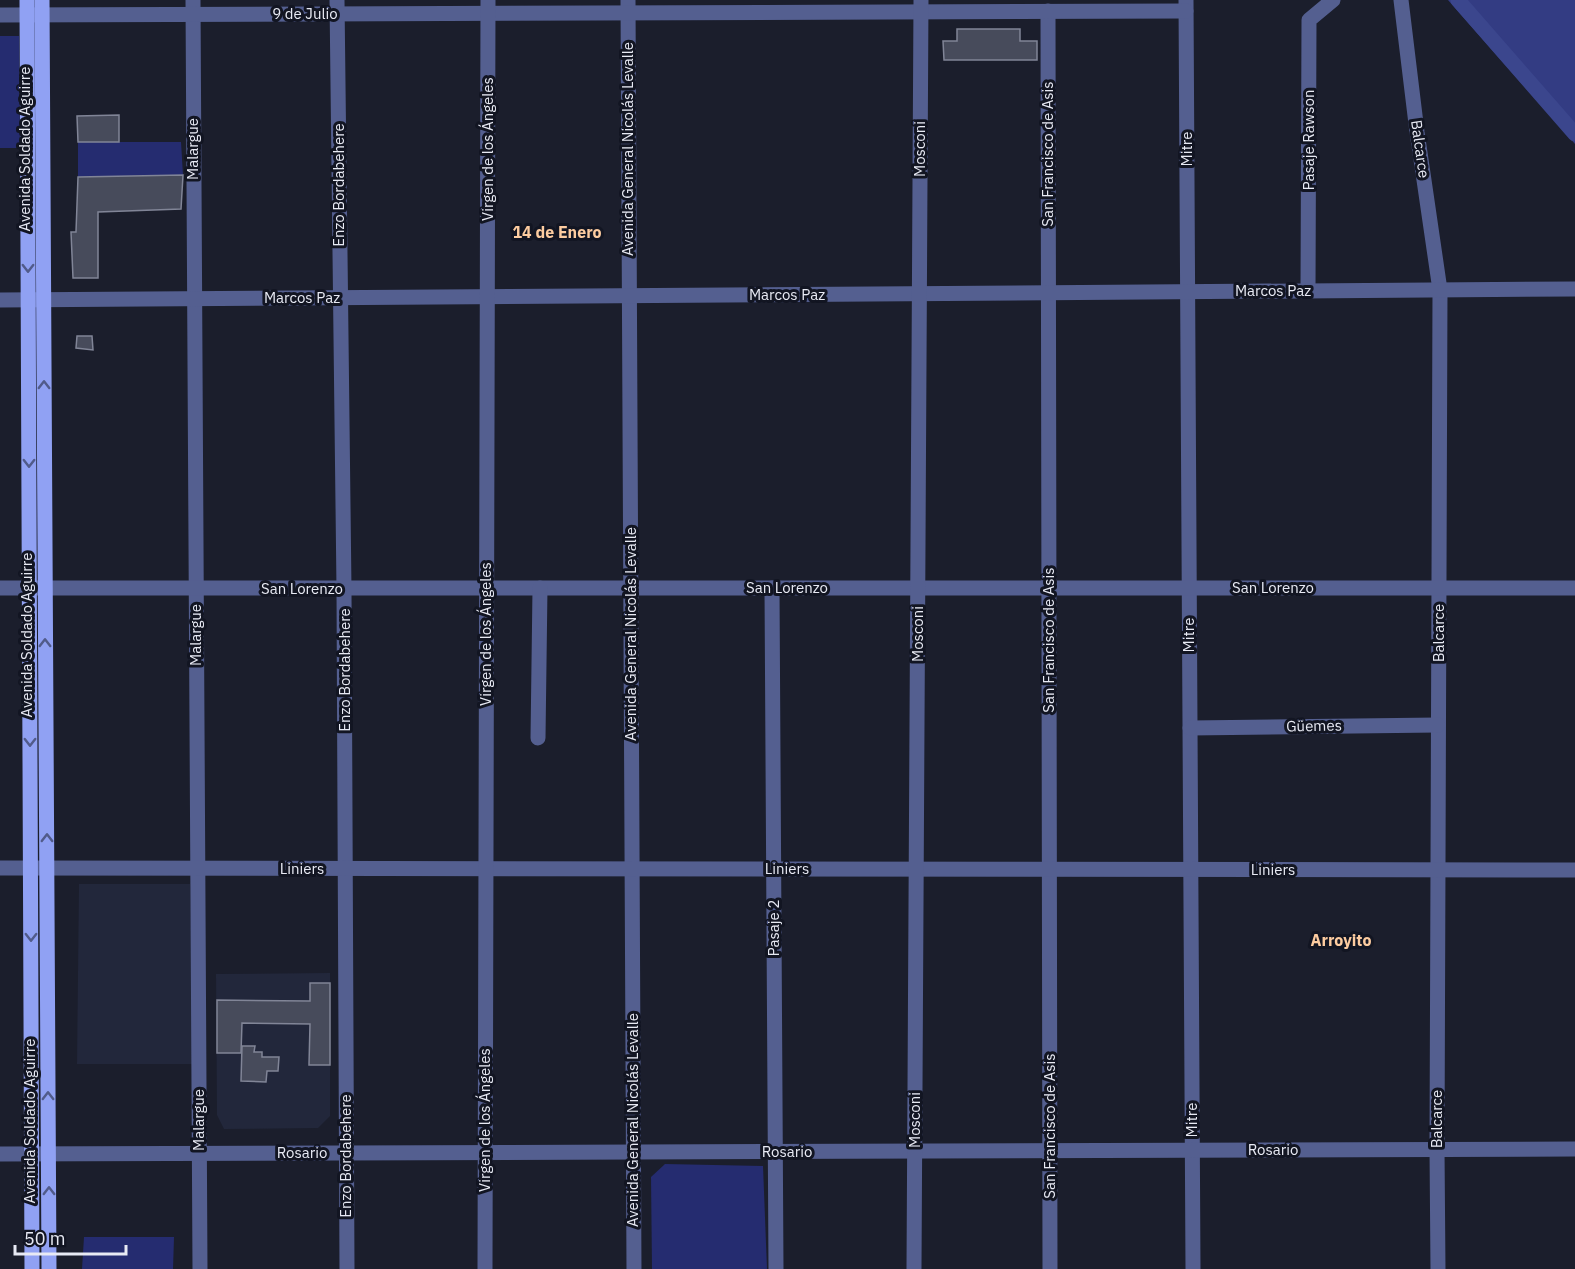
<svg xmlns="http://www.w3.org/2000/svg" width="1575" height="1269" font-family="'IBM Plex Sans',sans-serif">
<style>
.built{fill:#22273b}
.green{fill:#252c70}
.forest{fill:#333c83}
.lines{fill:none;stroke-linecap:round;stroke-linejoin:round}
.canal{stroke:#3b468d;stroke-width:15}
.building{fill:#474b5b;stroke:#818597;stroke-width:1.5}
.minor{stroke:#545f90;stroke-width:15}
.major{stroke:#90a1f3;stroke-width:15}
.oneway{stroke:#515b8a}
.labels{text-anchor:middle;stroke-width:6;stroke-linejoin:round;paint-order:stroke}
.street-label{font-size:15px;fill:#e8eaf4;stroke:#121522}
.neighbourhood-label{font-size:16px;font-weight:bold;fill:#fdcca0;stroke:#121522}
</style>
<rect width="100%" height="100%" fill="#1b1e2c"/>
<g class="built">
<polygon points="79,884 190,884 194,1064 77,1064"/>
<polygon points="330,973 330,1116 318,1128 224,1129 217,1115 216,974"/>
</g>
<g class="green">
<polygon points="0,36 19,36 20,148 0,148"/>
<polygon points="78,142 181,142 183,175 78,177"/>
<polygon points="665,1164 763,1166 767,1269 652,1269 651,1177"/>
<polygon points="84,1237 174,1237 173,1269 82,1269"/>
</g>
<polygon class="forest" points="1448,0 1575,0 1575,144"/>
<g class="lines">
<polyline class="canal" points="1458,0 1575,134"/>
</g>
<g class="building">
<polygon points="957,29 1020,29 1020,41 1037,41 1037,60 944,60 943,41 957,41"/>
<polygon points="119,115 119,142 78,142 77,116"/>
<polygon points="183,175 181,209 98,212 98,278 73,278 71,232 76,232 78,177"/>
<polygon points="77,336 92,336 93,350 76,348"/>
<polygon points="310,983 330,983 330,1065 309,1065 310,1024 242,1023 241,1053 217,1053 217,1000 310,1001"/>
<polygon points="242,1046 255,1046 254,1052 262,1052 262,1057 279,1057 278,1071 267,1071 266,1082 241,1081"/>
</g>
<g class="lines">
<g class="minor">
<polyline points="193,0 200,1269"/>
<polyline points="337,0 344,589 347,1269"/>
<polyline points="628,0 634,1269"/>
<polyline points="1186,0 1193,1269"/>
<polyline points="1401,0 1417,132 1440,290 1437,1149 1438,1269"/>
<polyline points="1048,11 1050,1269"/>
<polyline points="0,15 1186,11"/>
<polyline points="1308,291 1309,20 1333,0"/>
<polyline points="0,300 1575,289"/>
<polyline points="0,588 1575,588"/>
<polyline points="772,588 776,1269"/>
<polyline points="1190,728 1438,725"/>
<polyline points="538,738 540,588"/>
<polyline points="0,868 1575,870"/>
<polyline points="0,1154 1575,1149"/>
<polyline points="485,1269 488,0"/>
<polyline points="914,1269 921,0"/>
</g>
<g class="major">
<polyline points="27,0 32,1269"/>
<polyline points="42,0 49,1269"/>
</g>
</g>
<defs><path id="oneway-chevron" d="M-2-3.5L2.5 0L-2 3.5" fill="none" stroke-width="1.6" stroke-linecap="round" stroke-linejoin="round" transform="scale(1.5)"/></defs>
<g class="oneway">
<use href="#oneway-chevron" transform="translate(28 268) rotate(90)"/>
<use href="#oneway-chevron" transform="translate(44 385) rotate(-90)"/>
<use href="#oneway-chevron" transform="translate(29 463) rotate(90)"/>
<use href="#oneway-chevron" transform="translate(45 643) rotate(-90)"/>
<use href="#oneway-chevron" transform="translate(30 742) rotate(90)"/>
<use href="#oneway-chevron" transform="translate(47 838) rotate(-90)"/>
<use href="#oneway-chevron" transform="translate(31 937) rotate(90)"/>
<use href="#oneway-chevron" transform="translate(48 1096) rotate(-90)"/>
<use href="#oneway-chevron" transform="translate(49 1191) rotate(-90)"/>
</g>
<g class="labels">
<g class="street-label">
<text x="305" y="19">9 de Julio</text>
<text transform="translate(1309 140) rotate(-90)" y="5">Pasaje Rawson</text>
<text transform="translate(25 149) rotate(-90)" y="5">Avenida Soldado Aguirre</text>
<text transform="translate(193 149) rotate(-90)" y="5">Malargue</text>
<text transform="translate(488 149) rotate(-90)" y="5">Virgen de los Ángeles</text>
<text transform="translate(628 149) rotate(-90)" y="5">Avenida General Nicolás Levalle</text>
<text transform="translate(920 149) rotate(-90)" y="5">Mosconi</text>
<text transform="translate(1187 149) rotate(-90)" y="5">Mitre</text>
<text transform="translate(1420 149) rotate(82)" y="5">Balcarce</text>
<text transform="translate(1048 154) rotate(-90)" y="5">San Francisco de Asis</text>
<text transform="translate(339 185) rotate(-90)" y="5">Enzo Bordabehere</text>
<text x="1273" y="296">Marcos Paz</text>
<text x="787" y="300">Marcos Paz</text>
<text x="302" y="303">Marcos Paz</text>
<text x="787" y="593">San Lorenzo</text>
<text x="1273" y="593">San Lorenzo</text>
<text x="302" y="594">San Lorenzo</text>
<text transform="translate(1439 633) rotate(-90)" y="5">Balcarce</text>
<text transform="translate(486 634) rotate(-90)" y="5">Virgen de los Ángeles</text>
<text transform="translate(631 634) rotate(-90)" y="5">Avenida General Nicolás Levalle</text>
<text transform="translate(918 634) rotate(-90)" y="5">Mosconi</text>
<text transform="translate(27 635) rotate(-90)" y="5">Avenida Soldado Aguirre</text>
<text transform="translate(196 635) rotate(-90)" y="5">Malargue</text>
<text transform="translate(1189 635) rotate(-90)" y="5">Mitre</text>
<text transform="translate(1049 640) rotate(-90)" y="5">San Francisco de Asis</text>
<text transform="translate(345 670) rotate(-90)" y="5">Enzo Bordabehere</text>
<text transform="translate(1314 726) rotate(-1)" y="5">Güemes</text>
<text x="302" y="874">Liniers</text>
<text x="787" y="874">Liniers</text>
<text x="1273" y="875">Liniers</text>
<text transform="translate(774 928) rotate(-90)" y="5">Pasaje 2</text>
<text transform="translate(1437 1119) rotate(-90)" y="5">Balcarce</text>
<text transform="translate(199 1120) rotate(-90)" y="5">Malargue</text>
<text transform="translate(485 1120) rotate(-90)" y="5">Virgen de los Ángeles</text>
<text transform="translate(633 1120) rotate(-90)" y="5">Avenida General Nicolás Levalle</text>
<text transform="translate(915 1120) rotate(-90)" y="5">Mosconi</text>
<text transform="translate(1192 1120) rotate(-90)" y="5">Mitre</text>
<text transform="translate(30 1121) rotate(-90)" y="5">Avenida Soldado Aguirre</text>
<text transform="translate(1050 1126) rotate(-90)" y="5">San Francisco de Asis</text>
<text x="1273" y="1155">Rosario</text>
<text x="787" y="1157">Rosario</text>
<text x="302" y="1158">Rosario</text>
<text transform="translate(346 1156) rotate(-90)" y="5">Enzo Bordabehere</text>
</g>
<g class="neighbourhood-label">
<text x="557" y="238">14 de Enero</text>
<text x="1341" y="946">Arroyito</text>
</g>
</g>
<path d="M15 1245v9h111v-9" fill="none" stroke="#e8eaf4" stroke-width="3"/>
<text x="24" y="1245" font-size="18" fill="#e8eaf4" stroke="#121522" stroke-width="4.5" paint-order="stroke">50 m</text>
</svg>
